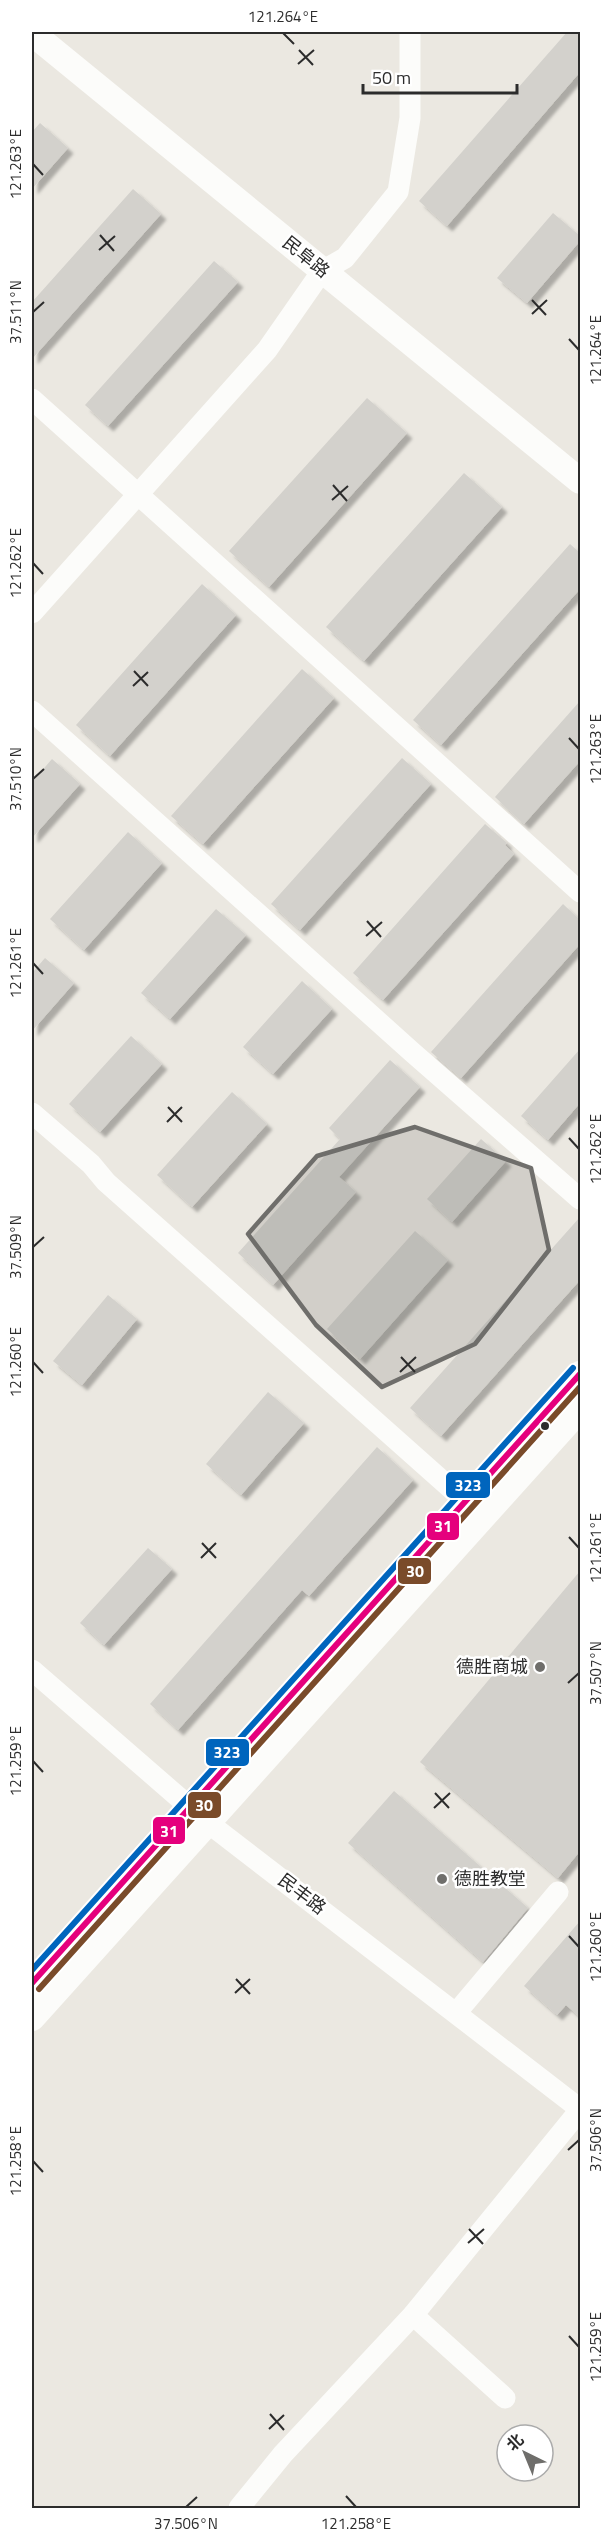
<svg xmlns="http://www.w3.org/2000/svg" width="612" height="2540" font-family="'Titillium Web','Noto Sans SC',sans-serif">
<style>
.building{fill:#d3d1cc;filter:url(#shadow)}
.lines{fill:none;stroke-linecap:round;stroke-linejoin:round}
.minor{stroke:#fcfcfa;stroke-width:21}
.tertiary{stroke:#fcfcfa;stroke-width:26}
.bus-1-casing{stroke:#fff;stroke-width:10}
.bus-2-casing{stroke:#fff;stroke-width:10}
.bus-3-casing{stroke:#fff;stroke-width:10}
.bus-1{stroke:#e5007d;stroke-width:6}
.bus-2{stroke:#7a4b2a;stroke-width:6}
.bus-3{stroke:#0065bd;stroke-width:6}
.marked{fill:#6f6e6b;fill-opacity:0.2;stroke:#6f6e6b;stroke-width:4.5;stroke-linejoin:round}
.ticks{fill:none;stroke:#2c2c2c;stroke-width:2}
.bus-dot{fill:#2c2c2c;stroke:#fff;stroke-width:2}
.poi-dot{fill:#6f6e6b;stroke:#fff;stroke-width:2}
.labels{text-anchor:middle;stroke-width:5;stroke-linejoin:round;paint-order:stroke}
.street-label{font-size:18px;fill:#2c2c2c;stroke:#fff}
.poi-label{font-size:18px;fill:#2c2c2c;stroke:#fff;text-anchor:end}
.line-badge{stroke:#fff;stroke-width:2}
.badge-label{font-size:16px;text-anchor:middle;font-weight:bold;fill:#fff}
.neatline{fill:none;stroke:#2c2c2c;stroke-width:2}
.ticks-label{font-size:15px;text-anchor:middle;fill:#2c2c2c}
</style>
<defs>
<filter id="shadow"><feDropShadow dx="5.5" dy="5.5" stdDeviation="1.5" flood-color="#0004"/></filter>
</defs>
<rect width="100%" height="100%" fill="#ebe8e1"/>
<g class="building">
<polygon points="567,32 580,32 580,72 447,226 419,201"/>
<polygon points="40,123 68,148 32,189 32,132"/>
<polygon points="133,189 161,214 32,359 32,302"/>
<polygon points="553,213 580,236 580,241 527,303 497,278"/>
<polygon points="214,261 238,282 108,426 85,405"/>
<polygon points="367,398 407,433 269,587 229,551"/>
<polygon points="464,473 502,507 364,661 326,627"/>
<polygon points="570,544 580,553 580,589 441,745 413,720"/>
<polygon points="202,584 236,615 110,756 76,725"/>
<polygon points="302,669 334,698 203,844 171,816"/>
<polygon points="580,701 580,761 524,824 495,797"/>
<polygon points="402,758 431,784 300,930 271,904"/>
<polygon points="52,759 80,784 32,838 32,782"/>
<polygon points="485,824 507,843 505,845 514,854 383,1000 353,973"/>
<polygon points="128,832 162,863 84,950 50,919"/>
<polygon points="563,904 580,920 580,944 461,1078 431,1052"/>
<polygon points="216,909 246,935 170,1019 141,993"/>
<polygon points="45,958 74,983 32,1031 32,973"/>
<polygon points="302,981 332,1009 273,1074 243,1047"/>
<polygon points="131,1036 162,1064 100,1132 69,1104"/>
<polygon points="580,1049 580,1103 548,1140 521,1116"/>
<polygon points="390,1060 420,1087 339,1177 356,1192 273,1285 238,1253 340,1139 329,1128"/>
<polygon points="232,1092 267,1124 192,1207 157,1175"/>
<polygon points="481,1139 506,1161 452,1222 427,1199"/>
<polygon points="580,1217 580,1280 441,1436 410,1408"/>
<polygon points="415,1231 448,1260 360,1359 327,1329"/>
<polygon points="108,1295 137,1319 82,1385 53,1361"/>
<polygon points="268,1392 304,1423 241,1495 206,1464"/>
<polygon points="377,1447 413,1480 309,1596 302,1590 178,1730 150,1704"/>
<polygon points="148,1548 172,1569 104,1645 80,1623"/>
<polygon points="580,1571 580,1851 558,1878 420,1762"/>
<polygon points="394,1791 528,1908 483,1962 348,1843"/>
<polygon points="580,1921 580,2017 566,2005 557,2015 524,1986"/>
</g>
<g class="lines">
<g class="minor">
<polyline points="32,399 580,892"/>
<polyline points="32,613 267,350 322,271 345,258 398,192 410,118 410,32"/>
<polyline points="32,711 412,1052 580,1199"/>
<polyline points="32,1113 91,1164 106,1182 465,1501"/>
<polyline points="32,1670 207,1822 580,2109"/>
<polyline points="457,2012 558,1892"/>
<polyline points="413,2315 505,2398"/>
<polyline points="239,2508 283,2454 413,2315 580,2110"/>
</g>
<g class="tertiary">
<polyline points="32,33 580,481"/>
<polyline points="32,1983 580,1374"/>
<polyline points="32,2018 580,1409"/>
</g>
<defs>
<polyline id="bus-1" points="32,1983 580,1374"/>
<polyline id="bus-2" points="39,1989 580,1387"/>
<polyline id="bus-3" points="32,1970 573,1368"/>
</defs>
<use href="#bus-1" class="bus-1-casing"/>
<use href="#bus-2" class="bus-2-casing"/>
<use href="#bus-3" class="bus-3-casing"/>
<use href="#bus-1" class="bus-1"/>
<use href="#bus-2" class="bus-2"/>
<use href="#bus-3" class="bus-3"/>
</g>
<path class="marked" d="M415,1127L531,1168L549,1250L475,1344L382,1387L316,1325L248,1234L317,1156Z"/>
<path class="ticks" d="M283,33L294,44M299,50L313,65M298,64L314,50M33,164L43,175M100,235L114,251M99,250L115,236M532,300L546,315M33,312L44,302M532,314L547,300M569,339L579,350M333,485L347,501M332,500L348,486M33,563L43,574M134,671L148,686M133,686L148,672M569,738L579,749M33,779L44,769M367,921L381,937M366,936L382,922M33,963L43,974M168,1107L182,1122M167,1122L182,1107M569,1138L579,1149M33,1247L44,1237M401,1357L415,1372M33,1362L43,1373M400,1372L416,1357M569,1537L579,1548M202,1543L216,1558M201,1558L216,1543M568,1683L579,1673M33,1761L43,1772M435,1793L449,1808M434,1808L450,1793M569,1936L579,1947M236,1979L250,1994M235,1993L250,1979M568,2150L579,2140M33,2161L43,2172M469,2229L483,2244M468,2243L484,2229M569,2336L579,2347M270,2414L284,2430M269,2429L284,2415M346,2496L356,2507M186,2507L197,2497"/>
<circle class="bus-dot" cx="545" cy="1426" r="5"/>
<g class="poi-dot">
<circle cx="540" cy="1667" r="6"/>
<circle cx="442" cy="1879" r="6"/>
</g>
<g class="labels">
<g class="street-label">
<text transform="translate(306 257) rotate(39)" y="6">民阜路</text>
<text transform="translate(302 1894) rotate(37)" y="6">民丰路</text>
</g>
<g class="poi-label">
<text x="528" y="1673">德胜商城</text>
<text x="454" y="1885" text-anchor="start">德胜教堂</text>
</g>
</g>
<g class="line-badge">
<rect x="445" y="1471" width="46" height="28" rx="6" fill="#0065bd"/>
<rect x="426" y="1512" width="34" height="29" rx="6" fill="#e5007d"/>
<rect x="397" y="1557" width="35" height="28" rx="6" fill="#7a4b2a"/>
<rect x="205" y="1738" width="45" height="29" rx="6" fill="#0065bd"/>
<rect x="187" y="1791" width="35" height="28" rx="6" fill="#7a4b2a"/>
<rect x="152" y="1816" width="34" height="29" rx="6" fill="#e5007d"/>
</g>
<g class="badge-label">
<text x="468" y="1491">323</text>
<text x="443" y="1532">31</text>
<text x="415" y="1577">30</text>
<text x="227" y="1758">323</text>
<text x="204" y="1811">30</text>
<text x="169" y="1837">31</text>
</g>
<rect width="612" height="2540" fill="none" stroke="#ffffff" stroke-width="66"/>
<g transform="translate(525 2453) rotate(317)"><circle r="28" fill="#ffffff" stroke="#ababab" stroke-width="1.5"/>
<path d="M0-4.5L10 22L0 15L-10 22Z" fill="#6f6e6b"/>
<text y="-9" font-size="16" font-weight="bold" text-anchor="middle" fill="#2c2c2c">北</text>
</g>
<path d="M363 84v9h154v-9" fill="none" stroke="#2c2c2c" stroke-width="3"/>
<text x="372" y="84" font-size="18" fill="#2c2c2c" stroke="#ffffff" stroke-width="4.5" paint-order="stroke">50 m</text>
<rect x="33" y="33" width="546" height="2474" class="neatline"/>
<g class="ticks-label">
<text x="283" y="22">121.264°E</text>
<text transform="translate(16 164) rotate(-90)" y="5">121.263°E</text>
<text transform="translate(16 312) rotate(-90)" y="5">37.511°N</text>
<text transform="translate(596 350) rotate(-90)" y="5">121.264°E</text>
<text transform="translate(16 563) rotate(-90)" y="5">121.262°E</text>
<text transform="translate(596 749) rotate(-90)" y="5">121.263°E</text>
<text transform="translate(16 779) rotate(-90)" y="5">37.510°N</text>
<text transform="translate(16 963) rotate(-90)" y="5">121.261°E</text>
<text transform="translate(596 1149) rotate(-90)" y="5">121.262°E</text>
<text transform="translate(16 1247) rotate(-90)" y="5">37.509°N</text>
<text transform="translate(16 1362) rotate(-90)" y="5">121.260°E</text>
<text transform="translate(596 1548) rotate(-90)" y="5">121.261°E</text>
<text transform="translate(596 1673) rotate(-90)" y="5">37.507°N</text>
<text transform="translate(16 1761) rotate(-90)" y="5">121.259°E</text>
<text transform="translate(596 1947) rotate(-90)" y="5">121.260°E</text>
<text transform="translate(596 2140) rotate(-90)" y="5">37.506°N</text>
<text transform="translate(16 2161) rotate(-90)" y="5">121.258°E</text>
<text transform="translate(596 2347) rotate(-90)" y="5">121.259°E</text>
<text x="186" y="2529">37.506°N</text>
<text x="356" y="2529">121.258°E</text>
</g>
</svg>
